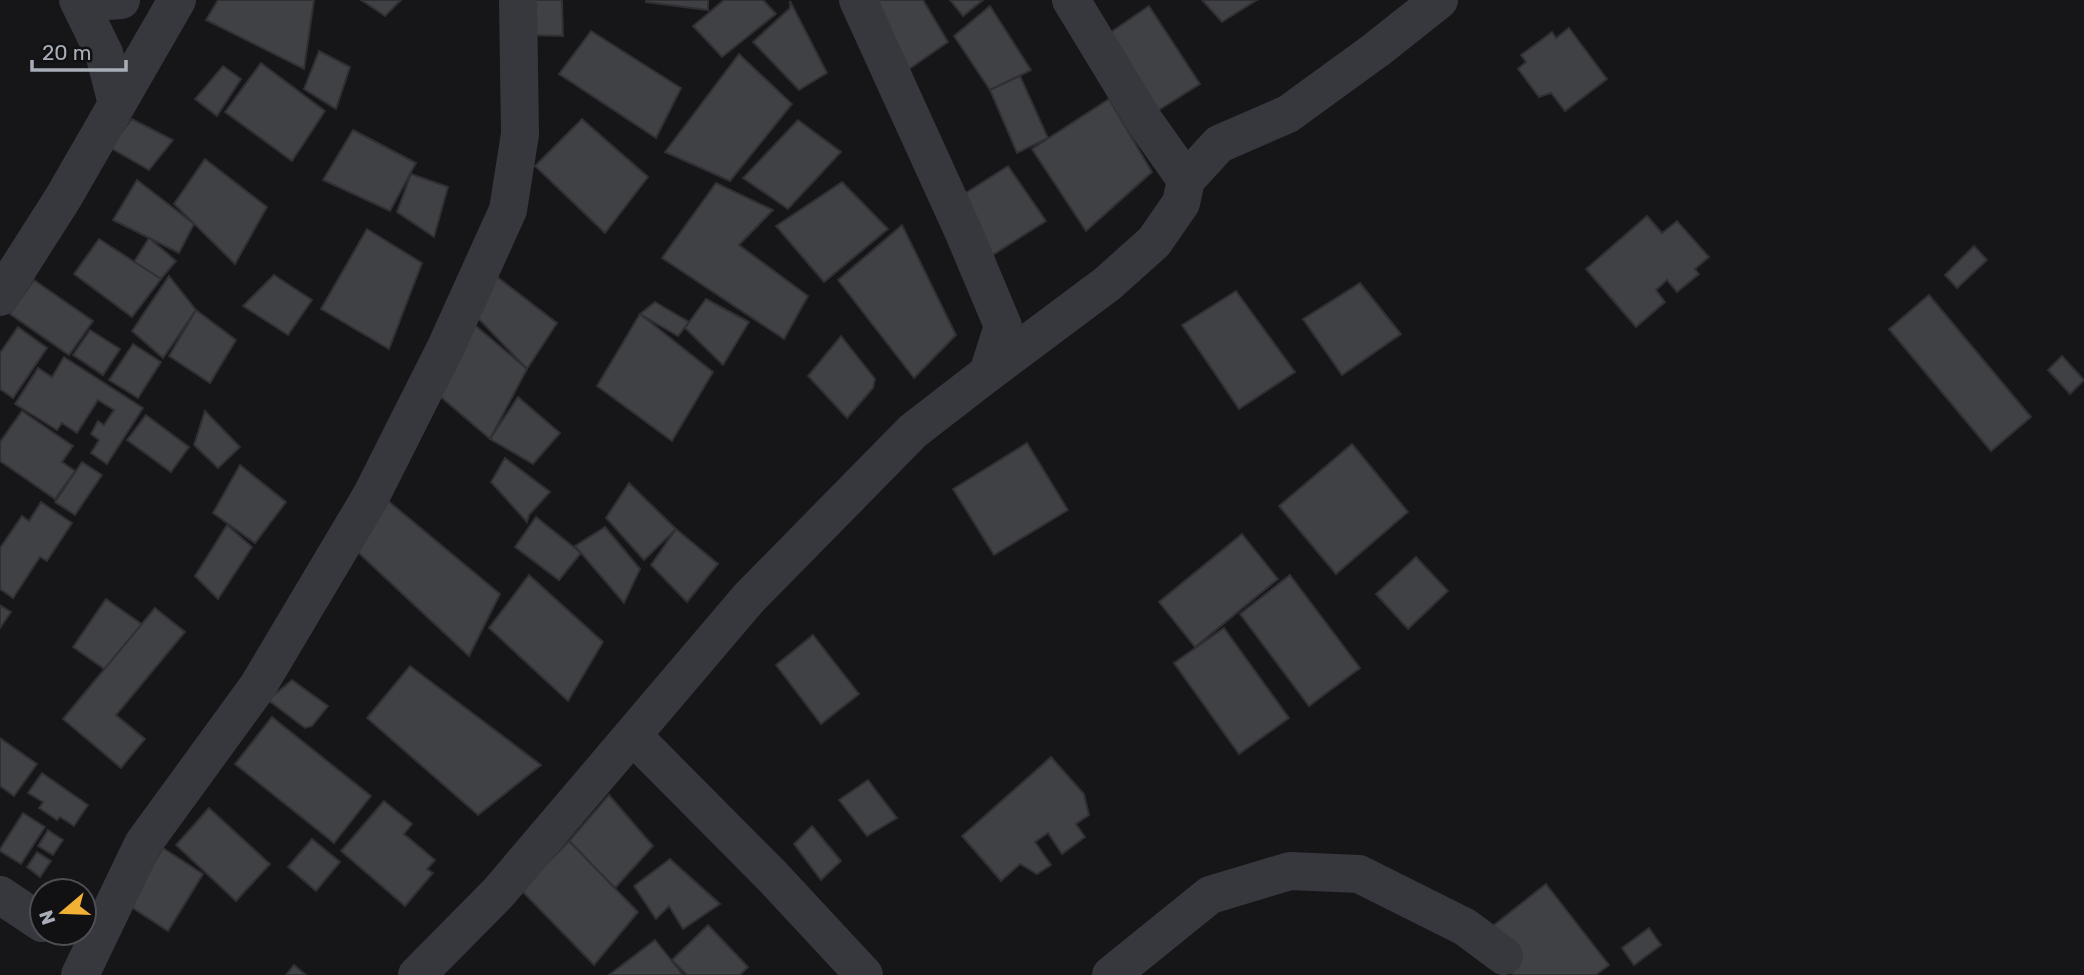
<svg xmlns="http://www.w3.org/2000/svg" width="2084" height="975" font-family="Rubik,sans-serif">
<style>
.building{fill:#404145;stroke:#303034;stroke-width:2}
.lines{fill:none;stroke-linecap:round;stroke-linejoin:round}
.minor{stroke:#37383d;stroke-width:38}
</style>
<rect width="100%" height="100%" fill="#161618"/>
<g class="building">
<polygon points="218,0 314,0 304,69 206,20"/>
<polygon points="361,0 401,0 385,16"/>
<polygon points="523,0 562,0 563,36 525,35"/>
<polygon points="646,0 708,0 708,10 646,2"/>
<polygon points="724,0 763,0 776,14 722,57 693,26"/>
<polygon points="868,0 923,0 948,42 899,76"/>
<polygon points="950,0 983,0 963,16"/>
<polygon points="1202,0 1257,0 1222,22"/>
<polygon points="790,1 827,73 799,90 753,42 790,8"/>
<polygon points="990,6 1031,70 990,90 954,36"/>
<polygon points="1149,6 1200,84 1151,115 1111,32"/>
<polygon points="1569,28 1607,79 1565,111 1551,93 1539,97 1518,69 1526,62 1521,55 1552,32 1556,38"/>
<polygon points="591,31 681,88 656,138 559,74"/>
<polygon points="319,51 350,67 336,109 304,89"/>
<polygon points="739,54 792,104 730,181 665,152"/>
<polygon points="261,63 325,111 292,161 225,112"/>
<polygon points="223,66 241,79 217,116 195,99"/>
<polygon points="1020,76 1048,138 1017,153 990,90"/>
<polygon points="1109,99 1152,172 1086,231 1032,149"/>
<polygon points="132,119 173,140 149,170 109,147"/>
<polygon points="582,119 648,177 605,233 535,166"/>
<polygon points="798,120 841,152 788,209 743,178"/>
<polygon points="353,130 416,163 390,211 323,180"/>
<polygon points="205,159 267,207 235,264 174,204"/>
<polygon points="1008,166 1046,221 977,265 950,203"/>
<polygon points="411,174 448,187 434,237 397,212"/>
<polygon points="137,180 194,224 179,253 113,220"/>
<polygon points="842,182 888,229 824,282 776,226"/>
<polygon points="716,183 773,210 739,245 808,296 784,339 662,258"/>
<polygon points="1647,216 1662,233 1677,221 1709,257 1695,269 1699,274 1677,292 1667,280 1656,290 1665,302 1636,327 1586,269"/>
<polygon points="902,225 956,335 914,378 838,280"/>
<polygon points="367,229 422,263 389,349 321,309"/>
<polygon points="149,238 176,261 161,279 134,262"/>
<polygon points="99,239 161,279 132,317 74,274"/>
<polygon points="1974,246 1987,260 1957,288 1945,275"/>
<polygon points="492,273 557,323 527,369 476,316"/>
<polygon points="274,275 312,300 288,335 243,306"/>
<polygon points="169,276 196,310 163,358 132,331"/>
<polygon points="34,280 93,321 69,355 10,314"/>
<polygon points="1360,283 1401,334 1342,375 1303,319"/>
<polygon points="1236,291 1295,372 1239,409 1182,325"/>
<polygon points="1929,295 2031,417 1991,451 1889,329"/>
<polygon points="706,299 749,322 723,365 685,328"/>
<polygon points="655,302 689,322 678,336 640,314"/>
<polygon points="196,310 236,340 210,383 169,356"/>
<polygon points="640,314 713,372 672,441 597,386"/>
<polygon points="470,321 527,369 490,439 435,392"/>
<polygon points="18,327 47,348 13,398 0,389 0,353"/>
<polygon points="90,330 120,349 103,375 73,355"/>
<polygon points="841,336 875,379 873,388 847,418 808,376"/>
<polygon points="133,344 161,362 138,398 109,380"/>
<polygon points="2062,356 2084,380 2070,394 2048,370"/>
<polygon points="64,357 143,408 107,464 91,453 99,440 91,434 98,421 104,425 114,410 98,400 77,433 62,423 57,430 15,404 38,368 52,377"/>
<polygon points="518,397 560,433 533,464 490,439"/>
<polygon points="22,411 73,446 62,462 75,471 55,499 0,461 0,442"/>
<polygon points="205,411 240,447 218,468 194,445"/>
<polygon points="146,415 189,447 171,472 127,440"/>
<polygon points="1027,443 1068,510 994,555 953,489"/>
<polygon points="1352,444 1408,512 1336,574 1279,506"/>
<polygon points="505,458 550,492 529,515 527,522 491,482"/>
<polygon points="82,462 102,475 75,515 55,502"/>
<polygon points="240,465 286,502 255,543 213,513"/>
<polygon points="629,483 676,529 644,560 606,518"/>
<polygon points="387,500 500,594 469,656 349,544"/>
<polygon points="41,502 72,523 47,561 40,557 13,598 0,589 0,548 22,516 29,521"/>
<polygon points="536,517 581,553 559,580 515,547"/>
<polygon points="227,525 252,547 218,599 195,576"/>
<polygon points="605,527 640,569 624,603 575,546"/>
<polygon points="676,529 718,564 687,602 651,565"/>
<polygon points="1242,534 1278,579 1195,647 1159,602"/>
<polygon points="1416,557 1448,591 1408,629 1376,594"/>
<polygon points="529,575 603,642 568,701 489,628"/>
<polygon points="1290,575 1360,668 1309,706 1240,614"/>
<polygon points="106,599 143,625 110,673 73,647"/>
<polygon points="0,605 11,612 0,628"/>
<polygon points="155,608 185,632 116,715 145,739 121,768 63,719"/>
<polygon points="1224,628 1289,718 1239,754 1174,663"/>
<polygon points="813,635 859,694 821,724 776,665"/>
<polygon points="410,666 541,765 478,815 367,718"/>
<polygon points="292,680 328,706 312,726 305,728 268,700"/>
<polygon points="272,717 371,796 334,843 235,764"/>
<polygon points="0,738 37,764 14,796 0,786"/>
<polygon points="1051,757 1084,794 1089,815 1076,824 1085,837 1062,854 1048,833 1035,842 1051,865 1037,874 1020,864 1001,881 962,836"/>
<polygon points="42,773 88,805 74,826 60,817 57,820 39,808 43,802 28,793"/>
<polygon points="868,780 897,818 867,836 839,800"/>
<polygon points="609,795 653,846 615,888 569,841"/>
<polygon points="384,801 412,824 404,834 435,860 427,869 433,873 405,906 341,851"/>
<polygon points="209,808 270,864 236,901 176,845"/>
<polygon points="23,813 45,827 21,864 0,851 0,849"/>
<polygon points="812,826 841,861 821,880 794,844"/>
<polygon points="48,830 63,840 53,855 38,846"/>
<polygon points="312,839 340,862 316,891 288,867"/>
<polygon points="569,841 638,912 594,965 521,890"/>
<polygon points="163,848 203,874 168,931 128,905"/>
<polygon points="37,852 51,861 40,877 27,867"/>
<polygon points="670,859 720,904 683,929 669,906 656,919 634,886"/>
<polygon points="1546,884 1609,965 1596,975 1513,975 1500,959 1485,932"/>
<polygon points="708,925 748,967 740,975 687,975 672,960"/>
<polygon points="1649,928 1661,945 1634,965 1622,948"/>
<polygon points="655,940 683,975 609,975"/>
<polygon points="294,965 306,975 286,975"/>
</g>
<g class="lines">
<g class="minor">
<polyline points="78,0 104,53 117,104"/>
<polyline points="80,3 121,0"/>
<polyline points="1186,180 1219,144 1288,114 1376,50 1439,0"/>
<polyline points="0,297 63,198 177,0"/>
<polyline points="988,373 1107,284 1154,242 1181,203 1186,180 1145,122 1071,0"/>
<polyline points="633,736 772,876 864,975"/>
<polyline points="0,895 42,923"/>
<polyline points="80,975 143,844 258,686 371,496 446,347 508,210 520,134 518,0"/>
<polyline points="417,975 499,892 748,599 913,431 988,373 1003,326 964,233 858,0"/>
<polyline points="1111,975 1210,895 1290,871 1359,874 1465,927 1504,956"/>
</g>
</g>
<g transform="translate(63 912) rotate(251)"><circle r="33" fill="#111113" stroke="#4d4f55" stroke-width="2"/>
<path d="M0-5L12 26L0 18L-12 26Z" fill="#f2b134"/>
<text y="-10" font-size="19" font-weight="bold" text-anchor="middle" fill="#a8adb8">N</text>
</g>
<path d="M32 60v10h94v-10" fill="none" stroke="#a8adb8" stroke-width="3.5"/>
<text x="42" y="60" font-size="21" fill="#a8adb8" stroke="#111113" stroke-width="5" paint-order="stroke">20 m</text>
</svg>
